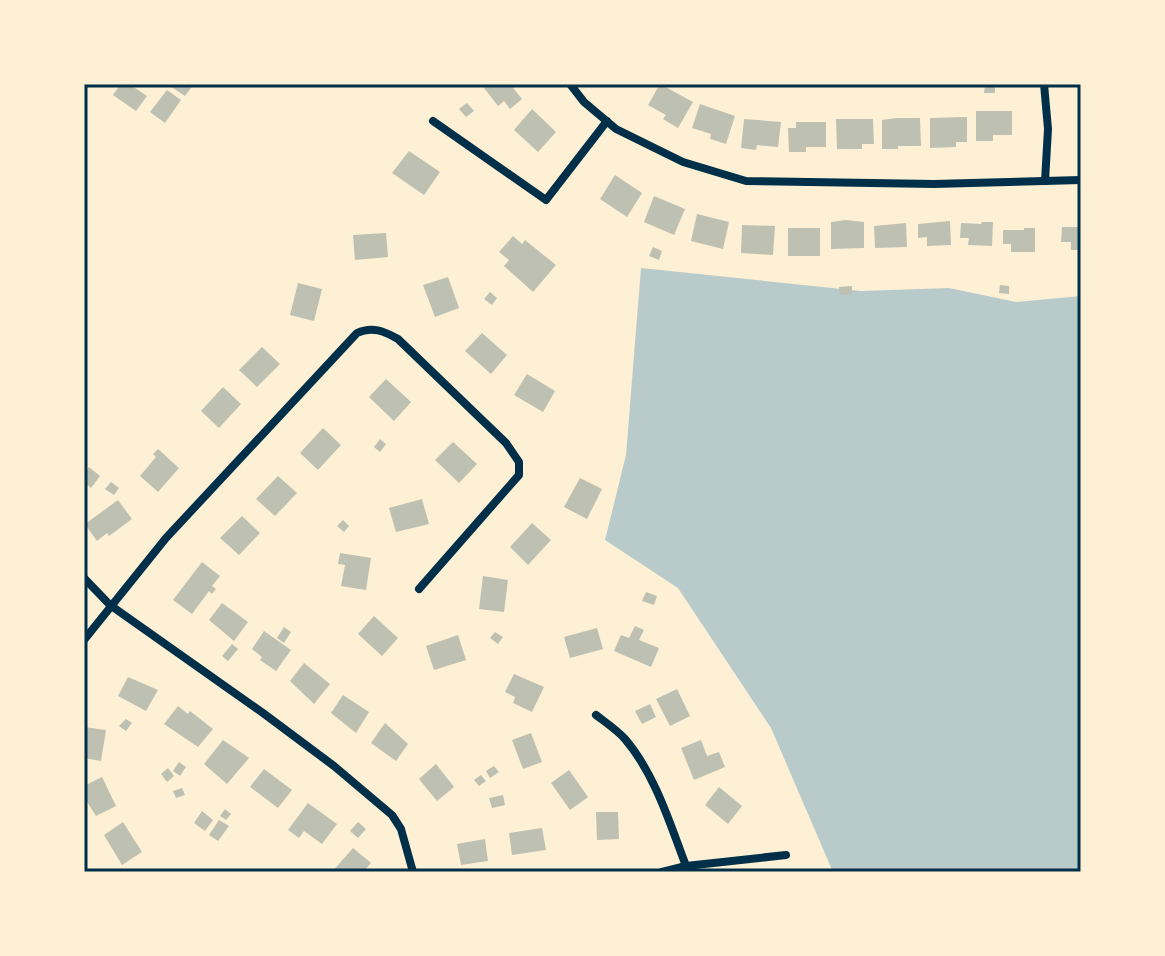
<svg xmlns="http://www.w3.org/2000/svg" width="1165" height="956" font-family="Poppins,sans-serif">
<style>
.green{fill:#b9caca}
.building{fill:#bec0b2}
.lines{fill:none;stroke-linecap:round;stroke-linejoin:round}
.minor{stroke:#003049;stroke-width:8}
.neatline{fill:none;stroke:#003049;stroke-width:3}
</style>
<rect width="100%" height="100%" fill="#fdf0d5"/>
<polygon class="green" points="641,268 861,291 949,288 1016,302 1081,296 1081,872 833,872 771,728 678,588 605,540 626,455"/>
<g class="building">
<polygon points="121,84 129,84 147,96 136,111 113,95"/>
<polygon points="172,84 194,84 185,96 170,86"/>
<polygon points="489,84 510,84 522,99 510,109 504,101 498,106 484,88"/>
<polygon points="660,84 693,102 678,128 663,119 666,115 648,105"/>
<polygon points="985,86 995,87 995,93 984,93"/>
<polygon points="167,90 181,100 165,123 150,112"/>
<polygon points="467,103 474,111 466,117 459,109"/>
<polygon points="700,104 735,116 726,144 710,139 711,134 692,128"/>
<polygon points="532,109 556,132 538,152 514,130"/>
<polygon points="976,111 1012,111 1012,135 993,135 993,141 976,141"/>
<polygon points="967,117 967,142 956,142 956,147 930,148 930,118"/>
<polygon points="897,118 920,118 921,146 898,146 898,149 882,149 882,120"/>
<polygon points="744,119 781,122 778,147 757,145 756,150 741,148"/>
<polygon points="836,119 873,119 874,144 862,144 862,149 837,149"/>
<polygon points="796,122 826,122 826,147 806,147 806,152 789,152 788,128 796,128"/>
<polygon points="409,151 440,172 424,195 392,173"/>
<polygon points="615,175 642,193 627,217 600,199"/>
<polygon points="654,196 685,209 674,235 644,222"/>
<polygon points="697,214 729,222 723,249 691,241"/>
<polygon points="846,220 864,222 864,248 831,249 831,222"/>
<polygon points="950,221 951,245 927,246 927,237 918,238 918,224"/>
<polygon points="982,222 993,222 992,246 968,245 969,238 960,238 961,223 981,224"/>
<polygon points="906,223 907,247 875,248 874,226"/>
<polygon points="742,225 775,226 773,255 741,253"/>
<polygon points="1062,227 1081,227 1081,250 1071,250 1071,242 1061,242"/>
<rect x="788" y="228" width="32" height="28"/>
<polygon points="1024,228 1035,228 1035,252 1011,252 1011,244 1003,244 1003,230 1024,230"/>
<polygon points="386,233 388,257 355,260 353,235"/>
<polygon points="513,236 522,244 525,240 556,265 533,292 504,266 509,260 499,252"/>
<polygon points="653,247 662,251 659,260 649,256"/>
<polygon points="448,277 459,308 435,317 423,285"/>
<polygon points="298,283 322,289 314,321 290,315"/>
<polygon points="1000,285 1009,286 1009,294 999,293"/>
<polygon points="852,286 852,294 840,295 839,287"/>
<polygon points="490,292 497,298 492,305 484,299"/>
<polygon points="482,333 507,355 491,374 465,351"/>
<polygon points="262,347 280,364 257,387 239,370"/>
<polygon points="527,374 555,391 543,412 514,395"/>
<polygon points="386,379 411,402 394,421 369,397"/>
<polygon points="223,387 241,404 219,428 201,411"/>
<polygon points="323,428 341,445 318,470 300,453"/>
<polygon points="380,439 386,444 380,452 374,447"/>
<polygon points="453,442 477,464 459,483 435,460"/>
<polygon points="158,449 179,468 158,492 140,476 156,457 153,454"/>
<polygon points="89,467 100,476 91,488 84,482 84,474"/>
<polygon points="278,476 297,493 275,516 256,499"/>
<polygon points="580,478 602,489 587,519 564,507"/>
<polygon points="111,482 119,488 114,495 105,489"/>
<polygon points="422,499 429,524 396,532 389,508"/>
<polygon points="118,500 132,519 109,536 107,533 97,541 85,524"/>
<polygon points="242,516 260,533 239,555 220,538"/>
<polygon points="343,520 349,526 344,532 337,526"/>
<polygon points="532,523 551,540 528,565 510,547"/>
<polygon points="340,553 371,558 366,590 341,586 345,565 338,564"/>
<polygon points="202,562 220,576 212,586 216,589 212,594 209,591 192,614 173,600"/>
<polygon points="483,576 508,580 504,612 479,609"/>
<polygon points="646,592 657,596 654,605 642,601"/>
<polygon points="222,603 248,622 234,641 209,620"/>
<polygon points="374,616 398,638 382,656 358,634"/>
<polygon points="635,626 644,630 639,640 659,648 651,667 614,651 621,635 629,638"/>
<polygon points="284,627 291,632 284,643 277,638"/>
<polygon points="597,628 603,649 570,658 564,637"/>
<polygon points="264,631 291,650 276,671 260,660 262,657 252,649"/>
<polygon points="495,632 503,637 498,644 490,638"/>
<polygon points="458,635 466,660 434,670 426,646"/>
<polygon points="232,644 238,649 228,661 222,656"/>
<polygon points="304,663 330,684 314,704 290,681"/>
<polygon points="514,674 544,687 532,712 513,703 515,697 505,692"/>
<polygon points="128,677 158,690 146,711 118,696"/>
<polygon points="677,689 690,716 670,726 656,699"/>
<polygon points="343,695 369,712 356,733 331,713"/>
<polygon points="650,704 656,717 642,724 635,711"/>
<polygon points="178,706 188,714 190,711 213,729 198,747 164,724"/>
<polygon points="126,719 132,723 126,731 119,726"/>
<polygon points="385,723 408,744 396,761 371,743"/>
<polygon points="84,727 106,730 101,761 84,758"/>
<polygon points="531,733 542,762 523,769 512,740"/>
<polygon points="223,740 249,758 227,784 204,764"/>
<polygon points="701,740 707,756 719,752 725,767 694,780 681,748"/>
<polygon points="179,762 186,767 180,776 173,771"/>
<polygon points="436,764 454,787 437,801 419,779"/>
<polygon points="494,766 499,772 490,778 486,771"/>
<polygon points="168,768 174,776 167,782 161,774"/>
<polygon points="264,769 292,790 278,808 250,787"/>
<polygon points="569,770 588,797 570,810 551,783"/>
<polygon points="481,775 486,781 479,786 474,780"/>
<polygon points="102,777 116,806 96,816 84,797 84,786"/>
<polygon points="719,787 742,806 728,824 705,805"/>
<polygon points="182,788 185,795 176,798 173,791"/>
<polygon points="503,795 505,805 492,808 489,798"/>
<polygon points="308,803 337,824 322,844 304,831 299,838 288,830"/>
<polygon points="225,809 231,814 226,820 220,816"/>
<polygon points="202,811 213,820 205,831 194,823"/>
<polygon points="596,812 618,812 619,839 597,840"/>
<polygon points="219,820 229,826 218,841 209,835"/>
<polygon points="123,822 142,852 122,865 104,835"/>
<polygon points="358,822 366,829 358,838 350,831"/>
<polygon points="542,828 546,850 512,855 509,833"/>
<polygon points="485,839 488,861 461,865 457,844"/>
<polygon points="353,848 371,863 363,872 332,872"/>
</g>
<g class="lines">
<g class="minor">
<polyline points="570,84 584,102 616,129 683,162 746,181 934,184 1081,180"/>
<polyline points="1044,84 1048,129 1045,181"/>
<polyline points="433,121 546,200 607,121"/>
<polyline points="84,578 110,605 263,713 334,766 392,815 401,829 413,872"/>
<path d="M84,640L166,538L357,333C372,326 384,331 398,339L506,443L519,462V475L419,589"/>
<path d="M596,715C605,722 617,730 625,739C655,774 670,824 686,866"/>
<polyline points="662,872 686,866 786,855"/>
</g>
</g>
<rect width="1165" height="956" fill="none" stroke="#fdf0d5" stroke-width="172"/>
<rect x="86" y="86" width="993" height="784" class="neatline"/>
</svg>
